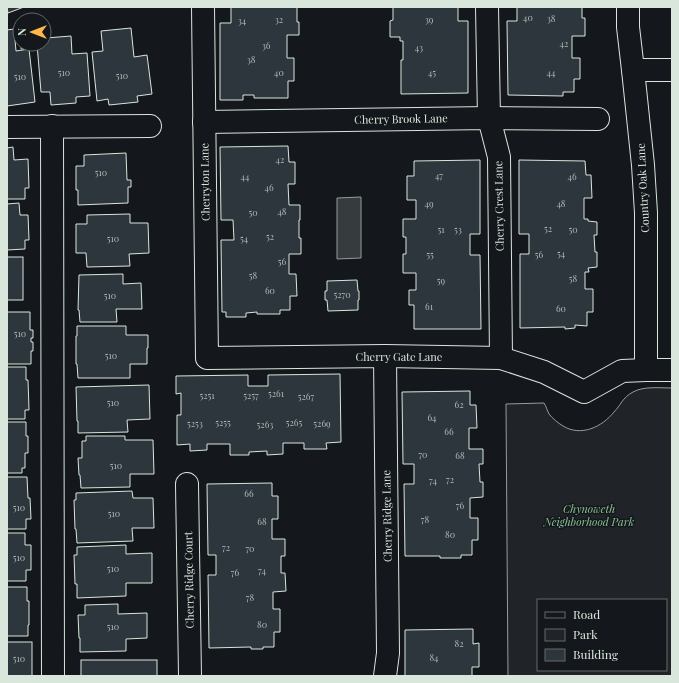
<svg xmlns="http://www.w3.org/2000/svg" width="679" height="683" font-family="'Playfair Display',serif">
<style>
.green{fill:#202428;stroke:#939e99;fill-rule:evenodd}
.water{fill:#363b3e;stroke:#939e99}
.building{fill:#2c363c;stroke:#d8e6dc}
.lines{fill:none;stroke-linecap:round;stroke-linejoin:round}
.minor-casing{stroke:#d8e6dc;stroke-width:24}
.minor{stroke:#14181c;stroke-width:22}
.labels{text-anchor:middle;stroke-width:3;stroke-linejoin:round;paint-order:stroke}
.number-label{font-size:9px;fill:#adbab4}
.street-label{font-size:11px;fill:#d8e6dc;stroke:#14181c}
.park-label{font-size:11px;font-style:italic;fill:#8ac095;stroke:#14181c}
</style>
<rect width="100%" height="100%" fill="#14181c"/>
<path class="green" d="M672,388V676H508L506,404L544,403C546,406 547,410 549,414C552,418 558,423 563,426C581,437 602,427 614,412C621,405 622,398 633,392C644,386 659,388 672,388ZM538,600H666V670H538Z"/>
<polygon class="water" points="361,197 361,258 337,259 337,198"/>
<g class="building">
<polygon points="7,7 24,7 8,13"/>
<polygon points="231,7 297,7 297,22 299,22 299,35 287,35 287,58 294,58 294,81 288,81 288,98 254,98 254,95 243,95 243,100 220,100 220,23 231,23"/>
<polygon points="393,7 458,7 458,21 468,21 468,93 401,94 401,60 403,60 403,41 400,41 400,37 390,37 390,21 393,20"/>
<polygon points="517,7 582,7 582,18 585,18 585,36 572,36 572,58 580,58 580,79 574,79 574,92 563,92 563,96 508,95 507,21 517,21"/>
<polygon points="131,28 134,57 147,55 152,94 137,96 138,102 109,105 108,99 97,101 92,52 103,51 101,31"/>
<polygon points="14,29 16,51 29,49 35,102 7,106 7,30"/>
<polygon points="71,36 72,54 87,53 90,96 76,97 76,103 51,105 50,92 41,92 37,44 44,44 44,42 46,42 46,38"/>
<polygon points="21,44 29,44 29,48 21,49"/>
<polygon points="288,146 289,162 295,162 295,184 288,184 289,205 300,205 300,220 299,220 299,238 301,238 301,254 289,254 289,274 296,274 297,296 290,296 290,310 280,310 280,314 257,314 257,312 246,313 246,317 226,317 226,312 222,312 221,240 234,240 233,220 221,220 220,147"/>
<polygon points="13,147 14,160 28,159 29,188 25,188 25,199 7,199 7,148"/>
<polygon points="126,153 127,180 131,180 131,187 128,187 128,203 78,205 78,190 76,190 76,166 84,166 84,155"/>
<polygon points="480,160 480,234 470,234 470,255 480,255 481,329 414,329 414,305 409,305 409,290 416,290 416,273 403,273 403,254 406,254 406,237 403,237 403,219 416,219 416,200 407,200 407,176 414,176 414,161"/>
<polygon points="519,160 585,161 586,175 591,175 592,198 584,198 584,219 588,219 588,221 597,222 597,235 594,235 595,252 597,252 597,267 588,268 589,272 585,272 585,289 593,289 593,312 587,312 587,326 575,325 575,328 565,329 565,327 520,328 520,254 529,254 529,234 519,234"/>
<polygon points="19,203 20,215 28,215 29,240 25,240 25,249 7,250 7,204"/>
<polygon points="130,214 130,223 148,223 149,253 129,254 130,266 87,267 86,253 76,253 76,224 87,224 87,215"/>
<rect x="7" y="257" width="16" height="43"/>
<polygon points="123,274 123,284 141,283 142,309 116,309 117,322 80,322 79,310 78,310 79,275"/>
<polygon points="357,280 358,291 359,291 359,300 358,300 358,310 328,311 327,300 325,300 325,291 327,291 327,281"/>
<polygon points="7,312 30,312 30,330 33,330 33,338 31,338 31,342 33,342 33,351 31,351 31,364 7,364"/>
<polygon points="77,326 126,326 126,335 148,335 148,348 147,348 147,364 130,364 130,378 78,378 77,364 76,364 76,336 77,336"/>
<polygon points="7,367 26,367 26,380 28,380 29,410 25,410 25,419 7,419"/>
<polygon points="340,374 341,442 326,443 327,449 304,449 304,443 283,443 283,454 267,455 267,451 249,452 249,455 230,455 230,444 207,444 207,450 190,451 190,444 177,445 177,415 181,415 181,393 176,394 176,376 248,375 248,386 268,386 268,375"/>
<polygon points="149,385 150,419 127,420 128,432 78,433 78,421 77,421 76,387"/>
<polygon points="470,391 470,405 476,405 477,428 469,428 469,449 483,449 483,464 479,464 480,482 483,482 483,497 470,498 470,518 478,518 478,540 472,540 472,555 461,555 461,558 440,558 440,556 405,556 404,484 414,484 414,464 403,464 402,392"/>
<polygon points="7,422 26,422 26,436 28,436 28,453 25,453 25,468 22,468 22,473 7,473"/>
<polygon points="86,436 125,436 125,440 153,440 154,474 130,474 130,487 81,488 80,475 79,475 78,458 82,458 82,441 86,441"/>
<polygon points="7,477 27,477 28,498 30,498 31,519 26,519 26,529 7,529"/>
<polygon points="272,483 272,496 278,496 278,519 272,519 272,539 285,539 285,556 281,556 281,573 285,573 286,591 273,592 273,609 280,609 280,632 274,632 274,647 263,647 263,649 251,649 251,647 209,648 208,575 216,575 216,555 208,555 207,484"/>
<polygon points="132,491 133,498 153,498 154,528 132,528 133,541 77,543 76,529 75,529 74,500 76,500 76,493"/>
<polygon points="7,533 25,533 25,545 31,545 31,570 26,570 26,581 7,581"/>
<polygon points="126,545 126,554 152,553 152,583 126,583 126,596 77,598 77,584 75,584 74,555 77,555 77,547"/>
<polygon points="7,587 27,587 27,601 29,601 29,625 28,625 28,636 7,636"/>
<polygon points="118,604 118,614 147,613 147,638 126,639 126,651 80,652 80,638 79,638 78,615 85,615 85,605"/>
<polygon points="473,629 473,644 479,643 479,667 472,667 472,676 405,676 405,630"/>
<rect x="7" y="642" width="25" height="34"/>
<rect x="81" y="660" width="76" height="16"/>
</g>
<g class="lines">
<defs>
<g id="minor">
<polyline points="203,7 207,358 385,356 501,358 544,372 584,392 622,371 646,370 672,370"/>
<polyline points="487,7 489,118 499,157 501,358"/>
<polyline points="628,7 628,27 633,70 643,165 646,213 646,370"/>
<polyline points="633,70 672,70"/>
<polyline points="204,122 489,118 598,119"/>
<polyline points="52,126 53,676"/>
<polyline points="7,127 150,126"/>
<polyline points="187,484 190,676"/>
<polyline points="385,676 388,653 385,356"/>
</g>
</defs>
<use href="#minor" class="minor-casing"/>
<use href="#minor" class="minor"/>
</g>
<g class="labels">
<g class="number-label">
<text x="528" y="21">40</text>
<text x="551" y="22">38</text>
<text x="279" y="23">32</text>
<text x="429" y="23">39</text>
<text x="242" y="24">34</text>
<text x="564" y="47">42</text>
<text x="266" y="49">36</text>
<text x="419" y="51">43</text>
<text x="251" y="63">38</text>
<text x="64" y="76">510</text>
<text x="279" y="76">40</text>
<text x="432" y="76">45</text>
<text x="551" y="76">44</text>
<text x="122" y="79">510</text>
<text x="20" y="80">510</text>
<text x="280" y="163">42</text>
<text x="101" y="176">510</text>
<text x="439" y="179">47</text>
<text x="245" y="180">44</text>
<text x="572" y="180">46</text>
<text x="269" y="191">46</text>
<text x="429" y="207">49</text>
<text x="561" y="207">48</text>
<text x="282" y="215">48</text>
<text x="253" y="216">50</text>
<text x="548" y="232">52</text>
<text x="441" y="233">51</text>
<text x="458" y="233">53</text>
<text x="573" y="233">50</text>
<text x="270" y="240">52</text>
<text x="113" y="242">510</text>
<text x="244" y="242">54</text>
<text x="561" y="257">54</text>
<text x="430" y="258">55</text>
<text x="539" y="258">56</text>
<text x="282" y="265">56</text>
<text x="253" y="279">58</text>
<text x="573" y="282">58</text>
<text x="441" y="284">59</text>
<text x="270" y="294">60</text>
<text x="342" y="298">5270</text>
<text x="110" y="299">510</text>
<text x="429" y="310">61</text>
<text x="561" y="312">60</text>
<text x="20" y="337">510</text>
<text x="111" y="359">510</text>
<text x="276" y="397">5261</text>
<text x="207" y="399">5251</text>
<text x="251" y="399">5257</text>
<text x="306" y="400">5267</text>
<text x="113" y="406">510</text>
<text x="459" y="408">62</text>
<text x="432" y="421">64</text>
<text x="223" y="426">5255</text>
<text x="294" y="426">5265</text>
<text x="195" y="427">5253</text>
<text x="322" y="427">5269</text>
<text x="265" y="428">5263</text>
<text x="449" y="435">66</text>
<text x="423" y="458">70</text>
<text x="460" y="459">68</text>
<text x="116" y="469">510</text>
<text x="450" y="483">72</text>
<text x="433" y="484">74</text>
<text x="249" y="497">66</text>
<text x="460" y="509">76</text>
<text x="19" y="511">510</text>
<text x="114" y="517">510</text>
<text x="425" y="523">78</text>
<text x="262" y="525">68</text>
<text x="450" y="538">80</text>
<text x="226" y="551">72</text>
<text x="250" y="552">70</text>
<text x="19" y="561">510</text>
<text x="113" y="572">510</text>
<text x="262" y="574">74</text>
<text x="235" y="576">76</text>
<text x="250" y="601">78</text>
<text x="262" y="628">80</text>
<text x="113" y="630">510</text>
<text x="459" y="647">82</text>
<text x="434" y="661">84</text>
<text x="19" y="662">510</text>
</g>
<g class="street-label">
<text transform="translate(401 119) rotate(-1)" y="4">Cherry Brook Lane</text>
<text transform="translate(205 182) rotate(-91)" y="4">Cherryton Lane</text>
<text transform="translate(643 188) rotate(-93)" y="4">Country Oak Lane</text>
<text transform="translate(499 206) rotate(-91)" y="4">Cherry Crest Lane</text>
<text x="399" y="361">Cherry Gate Lane</text>
<text transform="translate(387 516) rotate(-91)" y="4">Cherry Ridge Lane</text>
<text transform="translate(189 580) rotate(-91)" y="4">Cherry Ridge Court</text>
</g>
<g class="park-label">
<text x="589" y="513">Chynoweth<tspan x="589" dy="13">Neighborhood Park</tspan></text>
</g>
</g>
<rect width="679" height="683" fill="none" stroke="#d8e6dc" stroke-width="16"/>
<rect x="537" y="599" width="130" height="72" fill="#14181c" stroke="#626a69"/>
<rect x="545" y="612" width="20" height="6" fill="#14181c" stroke="#626a69"/>
<text x="573" y="619" font-size="12" fill="#d8e6dc">Road</text>
<rect x="545" y="629" width="20" height="12" fill="#202428" stroke="#626a69"/>
<text x="573" y="639" font-size="12" fill="#d8e6dc">Park</text>
<rect x="545" y="649" width="20" height="12" fill="#2c363c" stroke="#626a69"/>
<text x="573" y="659" font-size="12" fill="#d8e6dc">Building</text>
<g transform="translate(32 32) rotate(270)"><circle r="19" fill="#14181c" stroke="#626a69"/>
<path d="M0-3L7 15L0 10L-7 15Z" fill="#ffb74d"/>
<text y="-6" font-size="11" font-weight="bold" text-anchor="middle" fill="#d8e6dc">N</text>
</g>
</svg>
